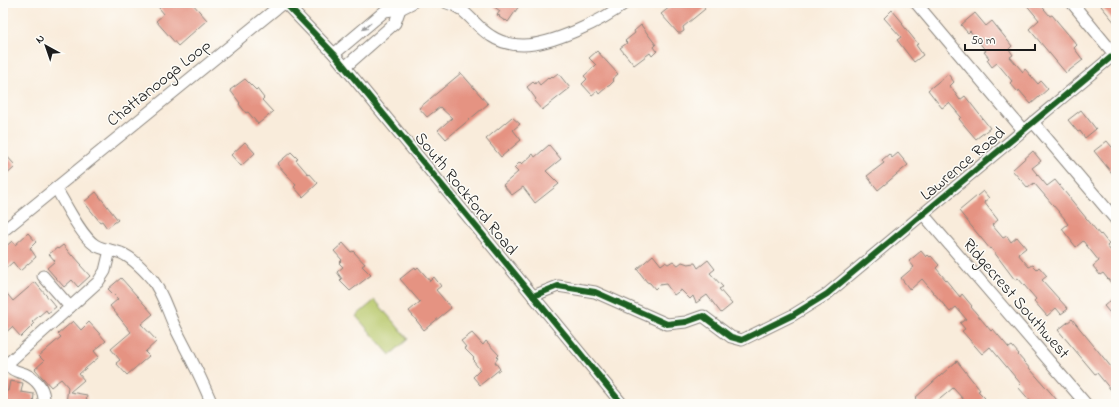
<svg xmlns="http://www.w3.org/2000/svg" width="1119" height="407" font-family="'Indie Flower',sans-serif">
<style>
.park{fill:#b7c769;stroke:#6a7242}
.building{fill:#e59382}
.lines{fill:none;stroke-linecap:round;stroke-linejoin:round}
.minor-casing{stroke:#8a847c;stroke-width:13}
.minor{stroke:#fff;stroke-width:11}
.cycleway-casing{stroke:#fdfcf7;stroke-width:8}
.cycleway{stroke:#1b5e20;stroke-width:6}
.oneway{fill:#999}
.labels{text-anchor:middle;stroke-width:3;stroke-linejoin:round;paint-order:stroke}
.street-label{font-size:17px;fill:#1c1c1c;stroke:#fdfcf7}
</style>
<rect width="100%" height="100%" fill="#fdfcf7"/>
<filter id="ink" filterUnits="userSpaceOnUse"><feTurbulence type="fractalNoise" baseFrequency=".025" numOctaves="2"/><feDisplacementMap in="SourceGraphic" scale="8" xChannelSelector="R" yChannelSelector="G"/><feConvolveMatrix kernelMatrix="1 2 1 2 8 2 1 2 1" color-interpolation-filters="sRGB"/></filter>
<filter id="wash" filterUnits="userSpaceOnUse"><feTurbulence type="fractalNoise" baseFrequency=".012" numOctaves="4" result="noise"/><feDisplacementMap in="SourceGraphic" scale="16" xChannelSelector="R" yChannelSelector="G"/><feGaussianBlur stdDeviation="0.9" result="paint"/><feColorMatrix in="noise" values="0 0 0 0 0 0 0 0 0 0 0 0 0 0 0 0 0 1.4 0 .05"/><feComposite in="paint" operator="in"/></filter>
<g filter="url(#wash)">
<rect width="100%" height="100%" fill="#f9ecdb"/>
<polygon class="park" points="375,300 408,339 390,355 356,316"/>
<g id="blocks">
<g class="building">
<polygon points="155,3 192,3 207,20 178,46 156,21 164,14"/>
<polygon points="489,3 521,3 508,22 506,20 505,21 499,17 500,16 497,15 500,11"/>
<polygon points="675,3 700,3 705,9 683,27 684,31 681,33 678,33 661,14"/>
<polygon points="1025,3 1039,3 1050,16 1052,15 1077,45 1074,48 1083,60 1066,73 1029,29 1039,20"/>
<polygon points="1104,3 1113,3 1116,6 1116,24 1101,6"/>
<polygon points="892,10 903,23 902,24 918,44 916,45 923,55 914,62 897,40 901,37 884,18"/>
<polygon points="975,13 986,26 992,21 1012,46 1009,49 1013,55 1010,57 1023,72 1025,69 1038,84 1041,81 1048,89 1031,104 1019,90 1018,92 1010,83 1012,81 997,63 992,67 987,60 989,58 984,52 986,51 970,31 968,33 961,25"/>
<polygon points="641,25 656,45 654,47 657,51 652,56 650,53 634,65 620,48 627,43 625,41 635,33 634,31"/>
<polygon points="597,51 618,74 612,79 614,81 609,86 608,86 599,94 597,91 592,95 582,84 587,79 584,76 596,65 589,58"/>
<polygon points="461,73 488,104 446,139 438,130 452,118 440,107 427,117 419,108"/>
<polygon points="558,73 570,88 542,110 534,101 536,99 527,87 533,82 535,84 537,81 540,85 548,78 549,79 552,76 553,77"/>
<polygon points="948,74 954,82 950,86 960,100 965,96 990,128 976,139 959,119 961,117 949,103 942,108 928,90"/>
<polygon points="245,79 256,90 257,89 264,98 262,100 273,112 258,124 248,112 246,113 239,104 240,103 230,90"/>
<polygon points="1081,110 1096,129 1085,138 1080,131 1078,132 1068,120"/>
<polygon points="512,117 520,124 513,130 521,140 501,157 486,139"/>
<polygon points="1107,141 1116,152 1116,178 1094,151"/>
<polygon points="245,142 255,153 241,166 231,155"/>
<polygon points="549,145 561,159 546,171 559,184 535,203 523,187 512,195 503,185 518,172 514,168 520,162 522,164 533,154 535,157"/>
<polygon points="1033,151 1041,161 1032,168 1047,186 1055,180 1100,235 1101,234 1109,244 1107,246 1116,257 1116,289 1103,273 1100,275 1093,266 1099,261 1083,241 1076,247 1062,229 1068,224 1064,219 1065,219 1034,183 1028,188 1012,170"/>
<polygon points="3,152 15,165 14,166 15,167 3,178"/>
<polygon points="291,152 298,159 296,160 308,174 309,173 318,183 303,197 294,187 296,185 277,164"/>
<polygon points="898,153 908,165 878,190 867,176 884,163 882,160 889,154 892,158"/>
<polygon points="983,191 989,198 984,202 998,220 992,225 1003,238 1007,236 1011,242 1017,237 1026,248 1018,254 1029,267 1033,265 1037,269 1039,267 1047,276 1042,280 1068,309 1061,314 1056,308 1047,316 1034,301 1036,299 1018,278 1015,280 991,248 990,249 959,211"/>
<polygon points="96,192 118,220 107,228 102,221 100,222 84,202"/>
<polygon points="28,233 36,242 30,248 36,257 20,271 13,262 3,271 3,249 12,241 15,245"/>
<polygon points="343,243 351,252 353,251 365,264 362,266 371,275 350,291 340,281 342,279 337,272 343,267 339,263 342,260 334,251"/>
<polygon points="63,245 72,256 73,255 81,264 80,265 90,276 78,287 72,280 64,287 47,268 55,261 49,254 57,248 58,249"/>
<polygon points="921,251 926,257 928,255 930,257 931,256 939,265 936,268 960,297 962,294 972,306 971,307 991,331 993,329 1009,348 1012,346 1019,354 1018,355 1057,400 1052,404 1033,404 1018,387 1021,384 990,347 982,354 962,331 965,329 960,323 966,319 956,307 950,312 922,279 910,290 901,278 914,267 909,261"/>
<polygon points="653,255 661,265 665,262 668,264 673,261 678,265 682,262 688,264 695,263 698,268 708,260 715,269 710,273 723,287 719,289 732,304 721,313 707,295 696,303 693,296 690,299 681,290 674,295 666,284 659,285 655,289 650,283 647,282 637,269"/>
<polygon points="415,267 416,269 418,267 430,281 434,277 441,286 436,290 451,308 424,330 409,311 420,302 400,279"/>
<polygon points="121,278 153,314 141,324 157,341 145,352 149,356 127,375 116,363 120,360 111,349 131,332 110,306 118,299 108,289"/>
<polygon points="35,282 56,307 48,313 46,310 32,322 34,324 21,337 12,327 3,335 3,289 13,301"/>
<polygon points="1116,296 1116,320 1104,306"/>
<polygon points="1072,319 1116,373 1116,396 1097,373 1095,374 1058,330"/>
<polygon points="73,321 81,330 89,322 106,341 94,351 99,357 79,374 84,380 70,392 87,395 86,404 66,404 68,387 61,379 51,387 35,369 44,361 39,356 61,337 58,334"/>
<polygon points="472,333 483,345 486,341 499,355 497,357 498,358 495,362 500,369 480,385 473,377 480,370 474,362 475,361 473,359 474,358 464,348 466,347 461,341"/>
<polygon points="957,361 980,390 978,391 985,398 978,404 960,404 964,400 953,388 934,404 920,404 915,398"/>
<polygon points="10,381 23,383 21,392 34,394 33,404 3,404 3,390 8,391"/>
</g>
</g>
</g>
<g filter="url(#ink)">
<use href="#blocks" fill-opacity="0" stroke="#8a847c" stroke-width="1"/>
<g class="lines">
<defs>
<g id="minor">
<polyline points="285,3 334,54 622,404"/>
<path d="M447,3C466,7 474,26 491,36C500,42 512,45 523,45C551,45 603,21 625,3"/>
<polyline points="916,3 1023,130"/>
<polyline points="1072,3 1114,54"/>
<polyline points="334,54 385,11 400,9 412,3"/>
<polyline points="345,67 395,23 400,9"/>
<polyline points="1033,122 1116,220"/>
<path d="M56,188C65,203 81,236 95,245C103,250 113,250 121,253C133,258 143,269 151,278C162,291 167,310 174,325C180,338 187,350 193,363C200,376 206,390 212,404"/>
<polyline points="923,214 1086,404"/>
<polyline points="3,231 283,3"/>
<polyline points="43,276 70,307"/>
<polyline points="533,296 558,286 595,292 667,324 686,322 703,316 731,337 742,340 793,315 827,294 1116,53"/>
<path d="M3,361C7,365 11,369 16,371C19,372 22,373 25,374C38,380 45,390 44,404"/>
<polyline points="7,364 98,282 105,271 110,250"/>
</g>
</defs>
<use href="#minor" class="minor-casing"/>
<use href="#minor" class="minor"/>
<defs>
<g id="cycleway">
<polyline points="285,3 334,54 622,404"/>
<polyline points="533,296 558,286 595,292 667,324 686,322 703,316 731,337 742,340 793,315 827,294 1116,53"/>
</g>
</defs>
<use href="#cycleway" class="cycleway-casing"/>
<use href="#cycleway" class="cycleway"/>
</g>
<defs><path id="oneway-solid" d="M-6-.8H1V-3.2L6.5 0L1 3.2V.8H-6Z"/></defs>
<use class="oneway" href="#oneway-solid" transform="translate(367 26) rotate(140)"/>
</g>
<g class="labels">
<g class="street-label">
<text transform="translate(158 82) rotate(-39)" y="6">Chattanooga Loop</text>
<text transform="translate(962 163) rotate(-40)" y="6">Lawrence Road</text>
<text transform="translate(467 193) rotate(51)" y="6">South Rockford Road</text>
<text transform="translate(1017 298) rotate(49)" y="6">Ridgecrest Southwest</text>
</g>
</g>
<rect width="1119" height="407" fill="none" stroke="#fdfcf7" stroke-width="16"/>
<g transform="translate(46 46) rotate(320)" stroke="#fdfcf7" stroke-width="3" paint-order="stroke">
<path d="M0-3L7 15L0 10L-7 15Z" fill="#1c1c1c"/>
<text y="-6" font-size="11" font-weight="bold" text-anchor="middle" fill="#1c1c1c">N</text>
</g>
<path d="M965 44v6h70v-6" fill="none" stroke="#1c1c1c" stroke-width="2"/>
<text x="971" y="44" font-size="12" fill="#1c1c1c" stroke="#fdfcf7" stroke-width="3" paint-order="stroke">50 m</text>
</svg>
